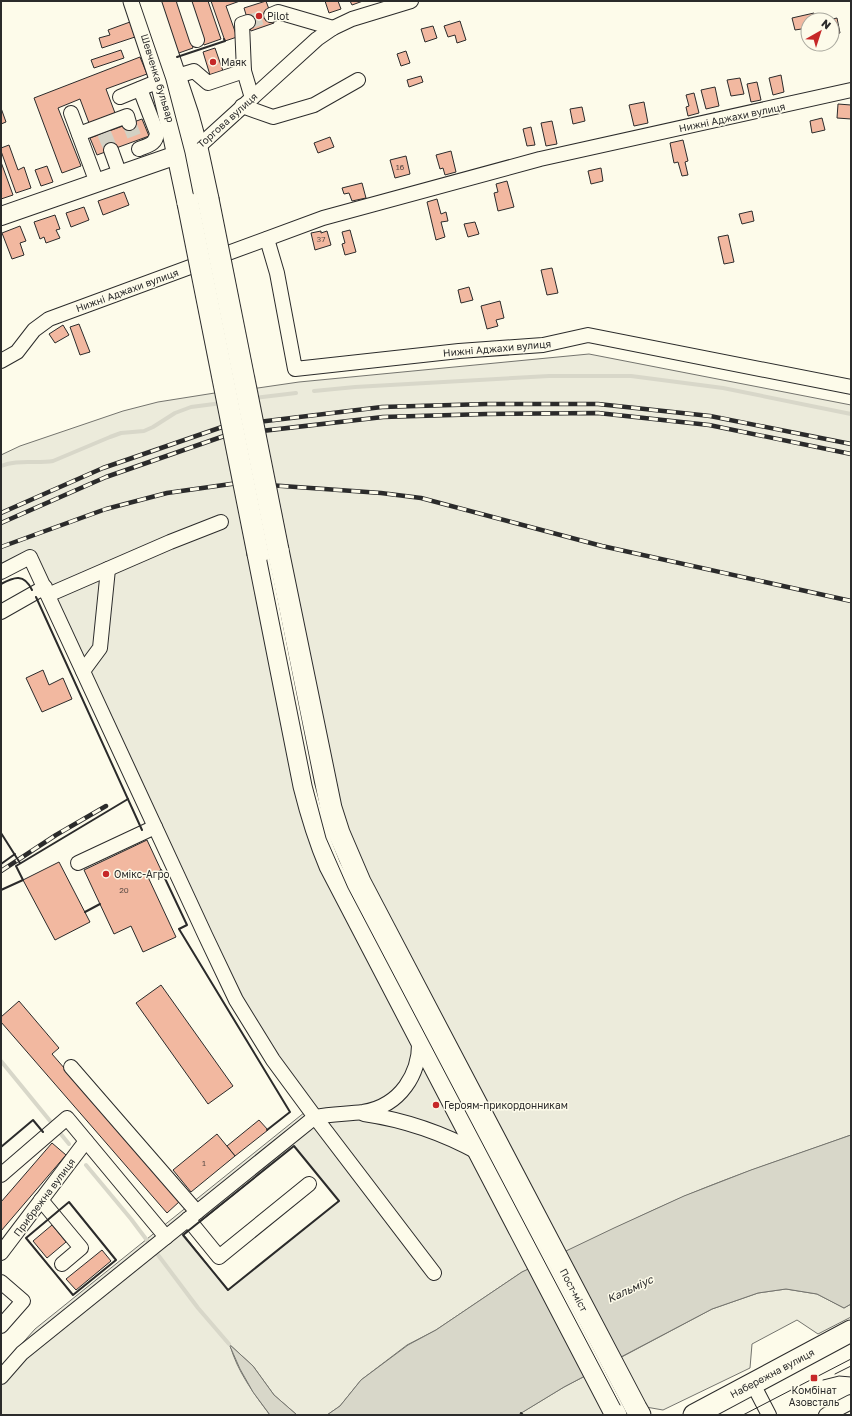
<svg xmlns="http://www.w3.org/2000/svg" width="852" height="1416" font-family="'Golos Text',sans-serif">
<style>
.green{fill:#ecebdb;stroke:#74746e;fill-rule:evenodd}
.water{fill:#d8d7c9;stroke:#74746e}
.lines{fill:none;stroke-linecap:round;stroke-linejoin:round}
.stream{stroke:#d8d7c9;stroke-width:4}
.building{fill:#f2b8a0;stroke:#2b2b2b}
.minor-tunnel{stroke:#d3d1c4;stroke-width:14;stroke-dasharray:14 7;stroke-linecap:butt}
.minor-casing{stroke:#2b2b2b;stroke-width:16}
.major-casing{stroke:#2b2b2b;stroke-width:20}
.highway-casing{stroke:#2b2b2b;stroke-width:23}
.minor{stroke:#fdfbea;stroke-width:14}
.major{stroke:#fdfbea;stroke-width:18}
.highway{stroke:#fdfbea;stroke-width:21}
.tram{stroke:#2b2b2b;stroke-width:1}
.rail-casing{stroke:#2b2b2b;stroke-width:4.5}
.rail{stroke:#fdfbea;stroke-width:3;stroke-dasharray:9;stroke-linecap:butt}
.highway-bridge-casing{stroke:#2b2b2b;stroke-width:23;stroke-linecap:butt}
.highway-bridge{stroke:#fdfbea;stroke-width:21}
.wall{stroke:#2b2b2b;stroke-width:2}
.poi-dot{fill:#c62828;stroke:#fdfbea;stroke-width:1.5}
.labels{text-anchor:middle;stroke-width:3;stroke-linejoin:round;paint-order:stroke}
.number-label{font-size:8px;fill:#5d4e48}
.poi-label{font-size:10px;fill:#2b2b2b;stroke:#fdfbea;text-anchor:start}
.street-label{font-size:10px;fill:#2b2b2b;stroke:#fdfbea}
.water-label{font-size:11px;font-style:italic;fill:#2b2b2b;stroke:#fdfbea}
</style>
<rect width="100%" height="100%" fill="#fdfbea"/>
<g class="green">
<path d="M589,354L851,405V1135C796,1155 739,1173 685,1196C643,1214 602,1235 561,1254L343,832L251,389L299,382Z"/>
<path d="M221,392L298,779L534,1267L522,1272L436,1330L407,1345L361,1380L340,1406L327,1415H297L274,1395L253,1366L230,1345C237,1371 254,1394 270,1415H1V1367L35,1329L305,1112L269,1063L28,563L1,577V455L20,446L123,411L158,402ZM294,1146L339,1201L228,1290L184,1235Z"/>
<polygon points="786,1289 817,1294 844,1308 851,1304 851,1317 818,1334 797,1320 752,1344 750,1368 663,1410 640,1406 616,1360 712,1309 758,1293"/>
<polygon points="589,1374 609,1411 602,1415 523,1415 521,1413 564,1387"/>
</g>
<g class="water">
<polygon points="851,1135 851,1304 844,1308 817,1294 786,1289 758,1293 712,1309 564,1387 518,1415 327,1415 340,1406 361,1380 408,1345 436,1330 522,1272 614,1228 684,1196 751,1170"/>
<polygon points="229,1344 253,1366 274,1395 297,1415 270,1415 253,1392 240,1369"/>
</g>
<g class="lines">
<g class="stream">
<polyline points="314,391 355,387 549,376 631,376 723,388 851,414"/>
<polyline points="254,398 296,393"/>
<path d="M1,466C17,459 36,464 53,461L110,437L121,433L144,431L153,427L175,413L191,407L222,403"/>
<polyline points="1,1061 69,1144"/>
<polyline points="86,1165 131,1219 198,1308 229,1344"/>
</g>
</g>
<g class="building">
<polygon points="159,1 177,1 193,48 176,54"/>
<polygon points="189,1 208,1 221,39 204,45"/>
<polygon points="211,1 240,1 226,6 237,37 225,41"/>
<polygon points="266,1 274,23 251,31 244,8"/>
<polygon points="325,1 338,1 341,9 329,13"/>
<polygon points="350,1 363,1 352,5"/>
<polygon points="814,13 816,20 808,20 808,28 795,30 792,18"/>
<polygon points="837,18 840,33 832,35 832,20 828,20"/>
<polygon points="460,21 466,40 457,43 455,35 448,37 444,26"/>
<polygon points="130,22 135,37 102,48 99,38 110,35 108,30"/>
<polygon points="433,26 437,38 425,42 421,29"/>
<polygon points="215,48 223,71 210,75 203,52"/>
<polygon points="121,50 124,58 94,68 91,60"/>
<polygon points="406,51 410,63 401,66 397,54"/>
<polygon points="140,57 147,74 106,89 115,113 89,123 80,99 58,108 81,166 62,173 34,98"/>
<polygon points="781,75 784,92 773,95 769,78"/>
<polygon points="421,76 423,82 409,87 407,80"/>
<polygon points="740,78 744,94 731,96 727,80"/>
<polygon points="757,82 761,100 751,102 747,84"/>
<polygon points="715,87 719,106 706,109 701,90"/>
<polygon points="694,93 699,113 688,116 686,107 689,106 686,95"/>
<polygon points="644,102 648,123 634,126 629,105"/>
<polygon points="838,104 851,105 851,119 837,118"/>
<polygon points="582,107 585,121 573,124 570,109"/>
<polygon points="1,108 6,122 1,124"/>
<polygon points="822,118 825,130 812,133 810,121"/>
<polygon points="142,119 149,136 97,155 90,138"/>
<polygon points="552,121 557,144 546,146 541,123"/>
<polygon points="531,127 535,145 527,146 523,129"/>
<polygon points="330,137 334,147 318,153 314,143"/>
<polygon points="683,140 688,161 685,162 688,175 682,176 678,162 674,163 670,143"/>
<polygon points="9,145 18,170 24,167 31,188 16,193 1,151 1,148"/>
<polygon points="451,151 456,172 445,175 443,168 440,169 436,155"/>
<polygon points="406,156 410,174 395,178 390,160"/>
<polygon points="1,162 13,195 1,199"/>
<polygon points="47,166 53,182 41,186 35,170"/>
<polygon points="601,168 603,181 591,184 588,171"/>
<polygon points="507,181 514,207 498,211 494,193 498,192 496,184"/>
<polygon points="362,183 366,198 352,201 349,193 344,194 342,188"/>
<polygon points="124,192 129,205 103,215 98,201"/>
<polygon points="437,199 441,214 446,212 448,221 441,222 445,237 436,240 427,202"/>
<polygon points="84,207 89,220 71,227 66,213"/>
<polygon points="752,211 754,221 742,224 739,214"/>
<polygon points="55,215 60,229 56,230 60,238 46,243 44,237 40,239 34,222"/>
<polygon points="475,222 479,234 468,237 464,224"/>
<polygon points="20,226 26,241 20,243 24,255 12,259 2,233"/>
<polygon points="350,230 356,252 345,255 342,244 345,243 342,232"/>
<polygon points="321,231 321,233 327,231 331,245 315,250 311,233"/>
<polygon points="728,235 734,262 724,264 718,237"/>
<polygon points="552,268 558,293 547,295 541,270"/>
<polygon points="469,287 473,300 461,303 458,290"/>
<polygon points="500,301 504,318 496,320 498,326 487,329 481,306"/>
<polygon points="79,324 90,352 80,355 70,327"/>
<polygon points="63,325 69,335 55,343 49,334"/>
<polygon points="43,670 49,685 63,678 72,699 42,712 26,678"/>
<polygon points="147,840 161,870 148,877 176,937 143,952 131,926 114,934 84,870"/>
<polygon points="59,862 90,922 55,940 23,880"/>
<polygon points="161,985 233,1086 208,1104 136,1003"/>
<polygon points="19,1001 59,1048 52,1054 180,1201 167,1213 1,1022 1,1017"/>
<polygon points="259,1120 268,1130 235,1156 227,1146"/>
<polygon points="217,1134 235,1156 191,1192 173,1170"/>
<polygon points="52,1143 66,1155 1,1231 1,1202"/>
<polygon points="52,1225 66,1242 47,1258 33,1241"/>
<polygon points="102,1250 111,1261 76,1290 66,1279"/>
</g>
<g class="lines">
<g class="minor-tunnel">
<polyline points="248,22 271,15"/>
<polyline points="129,123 136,141"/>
<polyline points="104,133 111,150"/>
</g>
<defs>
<g id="minor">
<polyline points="184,1 197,40"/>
<polyline points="271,15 278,12 333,28"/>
<polyline points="248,22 242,24 244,71 252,98"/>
<polyline points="120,97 154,83 194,71 208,83 244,71"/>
<polyline points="242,106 273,117 314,105 358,80"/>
<polyline points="71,113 97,183"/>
<polyline points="79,134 127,116 129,123"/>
<polyline points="197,148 317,39 333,28 352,19 411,1"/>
<path d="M139,149C149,145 156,144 157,133L140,89"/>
<polyline points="111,150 120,175"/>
<polyline points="267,239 277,273 295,369 459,351 543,345 588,335 851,387"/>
<polyline points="1,361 17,352 34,330 49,319 323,218 540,159 851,90"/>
<polyline points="1,572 30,557 206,937 236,1000 273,1060 315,1117 434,1273"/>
<polyline points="48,595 170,542 221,522"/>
<polyline points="1,612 45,587"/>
<polyline points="83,671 100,648 108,569"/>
<polyline points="78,863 155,827"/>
<polyline points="71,1067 197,1212"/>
<path d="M364,1114C405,1120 443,1133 479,1153"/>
<polyline points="1,1175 67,1118 166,1237"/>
<polyline points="41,1200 81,1248 62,1264"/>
<polyline points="188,1219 219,1257 309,1184"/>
<polyline points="1,1253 86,1141"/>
<polyline points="1,1282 23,1301 1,1326"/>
<path d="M1,1377L22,1353L315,1117C331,1114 347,1114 363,1112C400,1106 421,1074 419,1038"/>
<polyline points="753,1384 769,1415"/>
<polyline points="826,1415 851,1402"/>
</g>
<polyline id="major" points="1,216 191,150"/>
<g id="highway">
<polyline points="134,1 161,82 171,123 188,203"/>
<polyline points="150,1 188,115 197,148 208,199"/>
<polyline points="278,550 331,808 339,833 360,882 636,1408 640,1415"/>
<path d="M258,554L304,786C311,814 319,840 330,866L616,1415"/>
<polyline points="694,1415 851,1331"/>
</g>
</defs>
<use href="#minor" class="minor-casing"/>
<use href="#major" class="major-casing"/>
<use href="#highway" class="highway-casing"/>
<use href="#minor" class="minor"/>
<use href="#major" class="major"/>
<use href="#highway" class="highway"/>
<g class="tram">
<polyline points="139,1 166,80 185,153 312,785 326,838 348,888 620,1405"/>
<polyline points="835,1374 851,1366"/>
<polyline points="823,1380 839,1376 851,1377"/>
<polyline points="743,1415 851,1359"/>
</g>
<defs>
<g id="rail">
<polyline points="1,513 103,468 225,426 382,407 487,404 598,404 710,416 851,444"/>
<polyline points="1,523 106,477 227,435 383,417 487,414 598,413 709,425 851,454"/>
<polyline points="1,547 106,509 167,493 238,483 381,493 421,498 602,546 851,601"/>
<polyline points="1,871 56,835 106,806"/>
</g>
</defs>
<use href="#rail" class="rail-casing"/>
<use href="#rail" class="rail"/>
<defs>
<g id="highway-bridge">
<polyline points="208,199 278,550"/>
<polyline points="188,203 258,554"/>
</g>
</defs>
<use href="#highway-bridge" class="highway-bridge-casing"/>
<use href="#highway-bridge" class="highway-bridge"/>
<g class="wall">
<polyline points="177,57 225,41 224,39"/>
<path d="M1,584C14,577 24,573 32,590"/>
<polyline points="36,597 142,830"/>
<polyline points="1,833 20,863"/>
<polyline points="1,864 15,854"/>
<polyline points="161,870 187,925 179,929 290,1112 267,1130"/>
<polyline points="1,890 23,880 16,866 128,799"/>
<polyline points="85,912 100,904"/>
<polygon points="294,1146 339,1201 228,1290 183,1235"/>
<polyline points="1,1147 33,1120 43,1132"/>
<polygon points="69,1202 116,1260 73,1295 26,1238"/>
<polyline points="521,1413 523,1415"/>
</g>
</g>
<g class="poi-dot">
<circle cx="259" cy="16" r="4"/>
<circle cx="213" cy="62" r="4"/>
<circle cx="106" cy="874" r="4"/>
<circle cx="436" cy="1105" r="4"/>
<rect x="810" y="1374" width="8" height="8" rx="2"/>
</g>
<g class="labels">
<g class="number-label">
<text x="400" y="170">16</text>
<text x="321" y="242">37</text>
<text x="124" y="893">20</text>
<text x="204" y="1166">1</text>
</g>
<g class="poi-label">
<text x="267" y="20">Pilot</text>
<text x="221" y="66">Маяк</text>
<text x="114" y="878">Омiкс-Агро</text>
<text x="444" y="1109">Героям-прикордонникам</text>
<text x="814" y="1394" text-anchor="middle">Комбінат<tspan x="814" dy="12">Азовсталь</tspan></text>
</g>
<g class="street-label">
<text transform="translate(158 78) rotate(73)" y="4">Шевченка бульвар</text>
<text transform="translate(732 117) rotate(-12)" y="4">Нижні Аджахи вулиця</text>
<text transform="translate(227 120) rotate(-42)" y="4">Торгова вулиця</text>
<text transform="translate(127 290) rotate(-20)" y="4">Нижні Аджахи вулиця</text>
<text transform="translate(497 348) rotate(-5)" y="4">Нижні Аджахи вулиця</text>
<text transform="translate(44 1197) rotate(-53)" y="4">Прибрежна вулиця</text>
<text transform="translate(574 1290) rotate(62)" y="4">Пост-міст</text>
<text transform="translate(772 1373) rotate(-28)" y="4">Набережна вулиця</text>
</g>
<g class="water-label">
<text transform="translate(630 1289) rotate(-25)" y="4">Кальміус</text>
</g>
</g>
<rect width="852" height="1416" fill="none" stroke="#2b2b2b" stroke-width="4"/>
<g transform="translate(820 32) rotate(39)"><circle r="19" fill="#fdfbea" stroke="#a9a89e"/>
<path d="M0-3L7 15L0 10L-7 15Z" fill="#c62828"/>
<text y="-6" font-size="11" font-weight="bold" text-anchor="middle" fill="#2b2b2b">N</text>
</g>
</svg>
